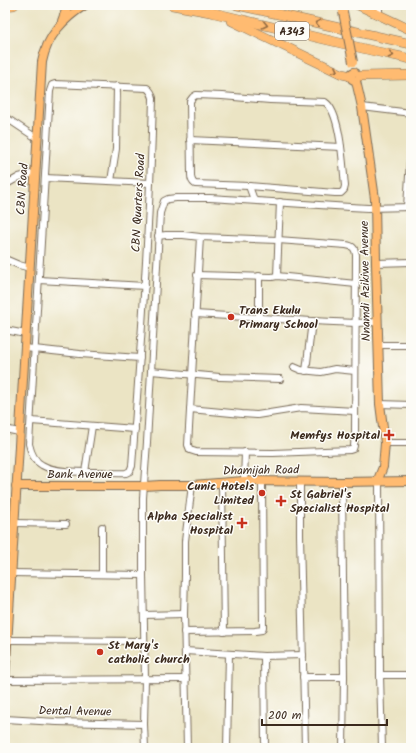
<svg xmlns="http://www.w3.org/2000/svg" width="416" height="753" font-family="Kalam,sans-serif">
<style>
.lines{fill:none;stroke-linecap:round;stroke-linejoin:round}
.minor-casing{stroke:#796b58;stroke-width:8}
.major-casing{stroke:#796b58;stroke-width:10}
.highway-casing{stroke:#796b58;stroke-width:10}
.minor{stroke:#fff;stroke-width:6}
.major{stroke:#ffbb71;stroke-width:8}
.highway{stroke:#ffbb71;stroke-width:9}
.major-bridge-casing{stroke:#796b58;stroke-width:10;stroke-linecap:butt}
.major-bridge{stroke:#ffbb71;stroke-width:8}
.oneway{stroke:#936b43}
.poi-dot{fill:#c8321e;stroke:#fdfcf7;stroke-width:1.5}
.labels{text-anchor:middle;stroke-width:3;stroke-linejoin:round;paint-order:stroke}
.shield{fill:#fdfcf7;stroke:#75695f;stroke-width:1}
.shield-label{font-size:11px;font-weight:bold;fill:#3b2a1e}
.street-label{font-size:12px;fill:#3b2a1e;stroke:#fdfcf7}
.poi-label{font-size:12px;font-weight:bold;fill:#3b2a1e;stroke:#fdfcf7;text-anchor:start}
</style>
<rect width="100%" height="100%" fill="#fdfcf7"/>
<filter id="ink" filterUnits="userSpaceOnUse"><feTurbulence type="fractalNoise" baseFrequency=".025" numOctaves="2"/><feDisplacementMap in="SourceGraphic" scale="8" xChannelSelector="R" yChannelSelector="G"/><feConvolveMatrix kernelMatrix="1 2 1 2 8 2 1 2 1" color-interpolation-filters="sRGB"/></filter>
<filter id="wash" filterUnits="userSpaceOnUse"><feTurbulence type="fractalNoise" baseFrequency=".012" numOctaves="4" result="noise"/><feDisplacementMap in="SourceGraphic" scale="16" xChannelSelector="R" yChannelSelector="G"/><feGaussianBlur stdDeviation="0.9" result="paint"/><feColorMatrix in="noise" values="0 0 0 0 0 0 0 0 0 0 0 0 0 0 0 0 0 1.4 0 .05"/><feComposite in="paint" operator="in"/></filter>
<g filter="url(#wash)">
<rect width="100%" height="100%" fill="#ebe4c4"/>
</g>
<g filter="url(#ink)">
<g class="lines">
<defs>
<g id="minor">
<polyline points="379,5 379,15"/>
<path d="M55,84L147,88C151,91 152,93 153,98C150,221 141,344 132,466L130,471L126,473C117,474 109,473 101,472C85,472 55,473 42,465C34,461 31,453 29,444L50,91L52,85Z"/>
<path d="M196,95L222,96L270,100L325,102C341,112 343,168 345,186L344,190L341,193H335L249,186L195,184C192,182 191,179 191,175L190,101L193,97Z"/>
<polyline points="362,107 411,113"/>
<polyline points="5,117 38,139"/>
<polyline points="190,140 341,147"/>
<polyline points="45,178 150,183"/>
<polyline points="111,181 116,149 117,86"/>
<polyline points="5,185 19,177 35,173"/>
<polyline points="249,186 254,200"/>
<polyline points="407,207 411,144"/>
<path d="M158,236L166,235H183L200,237L278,240L346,245C353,246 355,248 356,255L355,433L354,446L353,449L350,450L273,453L196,452L190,450L188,445L200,237"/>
<polyline points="5,259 19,265 30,268"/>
<polyline points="376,263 411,262"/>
<polyline points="197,275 272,277 277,276 356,284"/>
<polyline points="277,276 280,202"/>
<polyline points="39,280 145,286"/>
<polyline points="195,314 312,321 356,323 378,322"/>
<polyline points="259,318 259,276"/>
<polyline points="5,330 26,334"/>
<polyline points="379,345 411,345"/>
<polyline points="25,348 80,354 140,358"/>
<polyline points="294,367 301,370 321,372 335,369 355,371"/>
<polyline points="151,371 220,377 280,379"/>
<polyline points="306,371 312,321"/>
<polyline points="380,404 411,405"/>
<polyline points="190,409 242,414 257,415 301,408 355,411"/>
<polyline points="31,421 135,429"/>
<polyline points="5,429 19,432"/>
<polyline points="385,443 411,443"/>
<polyline points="85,472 92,426"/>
<polyline points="244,481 245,452"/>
<polyline points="379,481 380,675 382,748"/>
<polyline points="300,482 300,535 305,748"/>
<polyline points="342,482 344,677 343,748"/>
<polyline points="222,483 224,632"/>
<polyline points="15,523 66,524"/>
<polyline points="5,544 13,547"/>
<polyline points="11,573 143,575"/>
<polyline points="102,574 102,527"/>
<polyline points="144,615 184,614"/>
<polyline points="184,632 255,631 262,630 263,627 262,482"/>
<polyline points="7,640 144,641"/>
<polyline points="185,651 264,656 303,655"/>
<polyline points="264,656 265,748"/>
<polyline points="380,675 411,675"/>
<polyline points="303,677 344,677"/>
<polyline points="5,680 186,679"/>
<polyline points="5,719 57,722 144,724"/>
<polyline points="145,748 144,724 145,679 143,575 143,498 147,442 160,213 164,201 168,199 176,198 210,198 350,207 368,208 411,207"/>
<polyline points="187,748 184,614 185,575 185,541 192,485"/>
<polyline points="227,748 229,654"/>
</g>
<g id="major">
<polyline points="340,5 342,7"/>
<polyline points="62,21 68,5"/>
<polyline points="354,72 352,73 351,76 352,79 356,81 362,107 375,199 376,263 380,404 385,443 383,467 379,477 379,481"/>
<polyline points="16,486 144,486 160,485 192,485 244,481 342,482 411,481"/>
<path d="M5,679L42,62C47,36 63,19 85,5"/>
</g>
<g id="highway">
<polyline points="172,5 210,12 374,51 411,59"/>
<polyline points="237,5 411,44"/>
<polyline points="358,5 411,30"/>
<polyline points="5,6 14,5"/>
<polyline points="232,21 342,74 351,76"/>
<polyline points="360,76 411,75"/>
</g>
</defs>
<use href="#minor" class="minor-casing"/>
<use href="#major" class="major-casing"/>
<use href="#highway" class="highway-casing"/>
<use href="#minor" class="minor"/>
<use href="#major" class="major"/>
<use href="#highway" class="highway"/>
<defs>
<polyline id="major-bridge" points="343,12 353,62"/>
</defs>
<use href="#major-bridge" class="major-bridge-casing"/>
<use href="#major-bridge" class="major-bridge"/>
</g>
<defs><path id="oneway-chevron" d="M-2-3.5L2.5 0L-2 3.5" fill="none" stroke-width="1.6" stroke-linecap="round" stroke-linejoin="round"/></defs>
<g class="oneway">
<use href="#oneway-chevron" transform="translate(318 23) rotate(-168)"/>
<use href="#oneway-chevron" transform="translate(265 25) rotate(13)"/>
<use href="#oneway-chevron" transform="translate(391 55) rotate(12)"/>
<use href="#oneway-chevron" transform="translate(335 70) rotate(27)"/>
</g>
</g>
<g class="poi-dot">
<circle cx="231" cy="317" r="4"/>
<path d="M387 429h4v4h4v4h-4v4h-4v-4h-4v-4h4z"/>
<circle cx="262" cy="493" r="4"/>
<path d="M279 495h4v4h4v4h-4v4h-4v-4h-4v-4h4z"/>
<path d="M240 517h4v4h4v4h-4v4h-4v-4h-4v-4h4z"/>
<circle cx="100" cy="652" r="4"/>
</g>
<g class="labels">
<rect class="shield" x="275" y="22" width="34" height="18" rx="3"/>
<g class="shield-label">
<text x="292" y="35">A343</text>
</g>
<g class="street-label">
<text transform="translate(22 189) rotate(-86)" y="4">CBN Road</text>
<text transform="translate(138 203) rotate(-87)" y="4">CBN Quarters Road</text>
<text transform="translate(365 281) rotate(-91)" y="4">Nnamdi Azikiwe Avenue</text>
<text transform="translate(261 470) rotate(-1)" y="4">Dhamijah Road</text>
<text x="80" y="478">Bank Avenue</text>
<text transform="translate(75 711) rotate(1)" y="4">Dental Avenue</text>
</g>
<g class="poi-label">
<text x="239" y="314">Trans Ekulu<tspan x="239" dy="14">Primary School</tspan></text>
<text x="380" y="439" text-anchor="end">Memfys Hospital</text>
<text x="254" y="490" text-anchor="end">Cunic Hotels<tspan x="254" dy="14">Limited</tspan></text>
<text x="290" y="498">St Gabriel's<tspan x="290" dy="14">Specialist Hospital</tspan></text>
<text x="233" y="520" text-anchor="end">Alpha Specialist<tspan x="233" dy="14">Hospital</tspan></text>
<text x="108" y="649">St Mary's<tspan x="108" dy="14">catholic church</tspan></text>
</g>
</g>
<rect width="416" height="753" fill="none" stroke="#fdfcf7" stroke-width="20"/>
<path d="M262 719v6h125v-6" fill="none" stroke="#3b2a1e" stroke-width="2"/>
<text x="268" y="719" font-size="12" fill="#3b2a1e" stroke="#fdfcf7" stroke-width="3" paint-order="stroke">200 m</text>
</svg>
